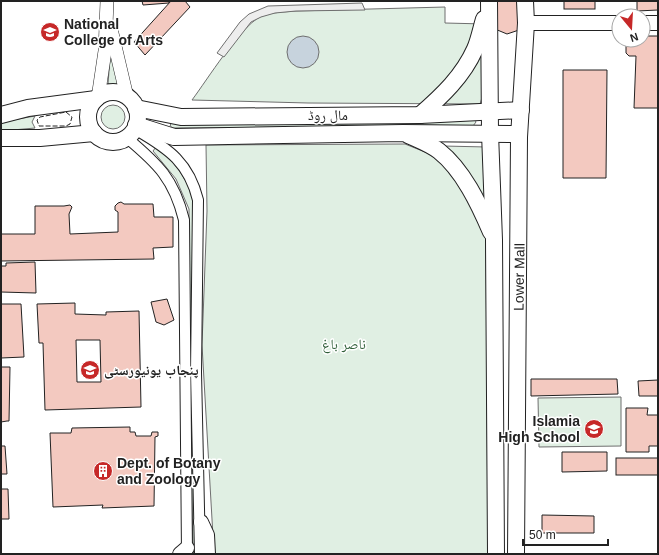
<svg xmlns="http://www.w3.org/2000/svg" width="659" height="555" font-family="Arial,'Noto Naskh Arabic',sans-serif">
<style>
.green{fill:#e0efe3;stroke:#6f6f6f}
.parking{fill:#ededed;stroke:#6f6f6f}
.water{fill:#c7d3dd;stroke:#6f6f6f}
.building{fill:#f3c9c0;stroke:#222;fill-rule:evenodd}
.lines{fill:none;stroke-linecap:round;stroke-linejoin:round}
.minor-casing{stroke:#222;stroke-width:12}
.tertiary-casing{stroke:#222;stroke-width:14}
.secondary-casing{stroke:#222;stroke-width:16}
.primary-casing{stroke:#222;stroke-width:18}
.minor{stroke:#fff;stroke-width:10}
.tertiary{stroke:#fff;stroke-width:13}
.secondary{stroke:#fff;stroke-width:14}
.primary{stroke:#fff;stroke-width:16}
.fence{stroke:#222;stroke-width:1;stroke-dasharray:5 2;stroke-linecap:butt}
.labels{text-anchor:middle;stroke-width:3;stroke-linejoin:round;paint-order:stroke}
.poi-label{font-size:14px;font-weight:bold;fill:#222;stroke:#fff;text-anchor:start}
.street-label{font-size:14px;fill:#222;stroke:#fff}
.park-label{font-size:14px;fill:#2f5e38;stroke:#fff}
</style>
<rect width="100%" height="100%" fill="#fff"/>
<g class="green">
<path d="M445,7V23L485,24L484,91L480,104L308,103L192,100C207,80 240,27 260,17C271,12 284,12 296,11Z"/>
<polygon points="111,46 121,85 108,84"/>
<circle cx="113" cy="117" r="12"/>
<polygon points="35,116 32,122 35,128 1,131 1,122"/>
<polygon points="475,120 476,122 473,126 172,128 170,125 172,123"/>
<polygon points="405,144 435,156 454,175 486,229 488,554 214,554 202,345 207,211 206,145"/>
<polygon points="443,146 487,147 491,213"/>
<path d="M156,147C173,158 185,178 194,197L198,554H193V549L189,391V209L176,179L153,151Z"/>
<polygon points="621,397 621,446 539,447 538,398"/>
</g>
<polygon class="parking" points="362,3 365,10 296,11 275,13 261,17 251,22 224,57 217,53 240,22 249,14 268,6"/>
<circle class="water" cx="303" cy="52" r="16"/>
<g class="building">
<polygon points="142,1 169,1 169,3 143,5"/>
<polygon points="171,1 185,1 190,7 145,55 134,42"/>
<polygon points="495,1 519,1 519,30 507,34 495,29"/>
<rect x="564" y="1" width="31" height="8"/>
<polygon points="637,1 658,1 658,10 637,11"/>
<polygon points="643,36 658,36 658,108 634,108 636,56 629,56 626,53 626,46 634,46 634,40 643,40"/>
<polygon points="563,70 607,70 606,178 563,178"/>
<polygon points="121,202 124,204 153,204 154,217 173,217 173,247 153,248 154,259 1,261 1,234 35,234 35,206 64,206 70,205 72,207 69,214 70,234 118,232 118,212 115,210 115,206 118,203"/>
<polygon points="35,262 36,293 1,292 1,266 6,266 6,263"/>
<polygon points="167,299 174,320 164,325 156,322 151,302"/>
<path d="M75,303V314L106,315V312L139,311L141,407L45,410L43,343H39L37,304ZM76,340H100L101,382H77Z"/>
<polygon points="1,304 21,304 24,357 1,358"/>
<polygon points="1,367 10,367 9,421 7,421 1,422"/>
<polygon points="531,379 617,379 618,394 531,396"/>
<polygon points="658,380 658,396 639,396 638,381"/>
<polygon points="626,408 648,408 647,415 658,415 658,446 649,446 649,452 626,452"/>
<polygon points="130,427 130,432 135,432 136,436 151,436 152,432 158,432 158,436 155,437 154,506 102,508 103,505 53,507 50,433 71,433 72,428"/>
<polygon points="1,446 5,446 7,474 1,474"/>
<polygon points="562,452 607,452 607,471 562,472"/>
<rect x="616" y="458" width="42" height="17"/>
<polygon points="1,489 8,489 9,519 1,519"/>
<polygon points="542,515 594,516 594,533 542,533"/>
</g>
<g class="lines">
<defs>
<g id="minor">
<path d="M138,131C169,149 189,163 198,200L196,372L200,554"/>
<path d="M127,138C158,164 174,179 184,220L187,554"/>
</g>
<g id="tertiary">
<polyline points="111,29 127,97"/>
<polyline points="98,98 105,51 107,1"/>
</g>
<g id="secondary">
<polyline points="526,23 619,23"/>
<polyline points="643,23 658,23"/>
<polyline points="201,522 207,535 208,554"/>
<polyline points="180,554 187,548"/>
</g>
<g id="primary">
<polyline points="489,1 490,133 494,240 496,554"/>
<circle cx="113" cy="117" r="25"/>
<polyline points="136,108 181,117 420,115 521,110"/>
<polyline points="1,115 28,108 96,99"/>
<path d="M420,115C442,96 463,76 475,49C479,40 481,29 484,19"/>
<polyline points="136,125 174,137 403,133 519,134"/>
<path d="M408,135C419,140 430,144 439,151C463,170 479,204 491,232"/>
<polyline points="1,138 40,138 94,133"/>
<polyline points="516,554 519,137 526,23 525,1"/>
</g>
</defs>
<use href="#minor" class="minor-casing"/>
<use href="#tertiary" class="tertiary-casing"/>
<use href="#secondary" class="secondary-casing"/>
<use href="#primary" class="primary-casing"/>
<use href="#minor" class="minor"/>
<use href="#tertiary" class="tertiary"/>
<use href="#secondary" class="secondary"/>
<use href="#primary" class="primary"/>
<polygon class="fence" points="66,112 72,117 70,124 66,126 39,126 37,120 40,117"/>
</g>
<defs>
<symbol id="university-disc" viewBox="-11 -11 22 22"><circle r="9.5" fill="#c62828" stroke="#fff"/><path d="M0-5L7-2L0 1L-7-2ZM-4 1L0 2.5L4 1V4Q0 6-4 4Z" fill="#fff"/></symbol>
<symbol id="school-disc" viewBox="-11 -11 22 22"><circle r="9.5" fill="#c62828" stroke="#fff"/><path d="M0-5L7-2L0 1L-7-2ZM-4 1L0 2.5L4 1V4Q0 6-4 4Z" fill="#fff"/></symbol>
<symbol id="building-disc" viewBox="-11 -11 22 22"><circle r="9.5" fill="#c62828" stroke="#fff"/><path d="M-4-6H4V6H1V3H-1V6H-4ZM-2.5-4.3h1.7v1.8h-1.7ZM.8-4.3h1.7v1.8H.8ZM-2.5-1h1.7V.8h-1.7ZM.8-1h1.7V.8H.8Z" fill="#fff"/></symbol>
</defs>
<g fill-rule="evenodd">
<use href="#university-disc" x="39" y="21" width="22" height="22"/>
<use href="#university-disc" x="79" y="359" width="22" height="22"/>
<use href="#school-disc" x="583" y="418" width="22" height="22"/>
<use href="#building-disc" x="92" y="460" width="22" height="22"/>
</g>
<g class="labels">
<g class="poi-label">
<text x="64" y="29">National<tspan x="64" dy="16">College of Arts</tspan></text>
<text x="104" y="375">پنجاب یونیورسٹی</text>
<text x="580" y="426" text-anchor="end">Islamia<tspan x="580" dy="16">High School</tspan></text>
<text x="117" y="468">Dept. of Botany<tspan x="117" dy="16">and Zoology</tspan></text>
</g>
<g class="street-label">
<text x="328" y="120">مال روڈ</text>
<text transform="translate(519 277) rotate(-89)" y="5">Lower Mall</text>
</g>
<g class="park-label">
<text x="344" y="349">ناصر باغ</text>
</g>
</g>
<rect width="659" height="555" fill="none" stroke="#222222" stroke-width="4"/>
<g transform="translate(631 28) rotate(162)"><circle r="19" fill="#ffffff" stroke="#a7a7a7"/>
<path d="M0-3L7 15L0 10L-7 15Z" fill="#c62828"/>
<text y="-6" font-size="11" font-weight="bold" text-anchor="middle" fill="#222222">N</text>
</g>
<path d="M523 539v6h85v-6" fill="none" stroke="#222222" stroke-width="2"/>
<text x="529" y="539" font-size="12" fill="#222222" stroke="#ffffff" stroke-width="3" paint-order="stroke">50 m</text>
</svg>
